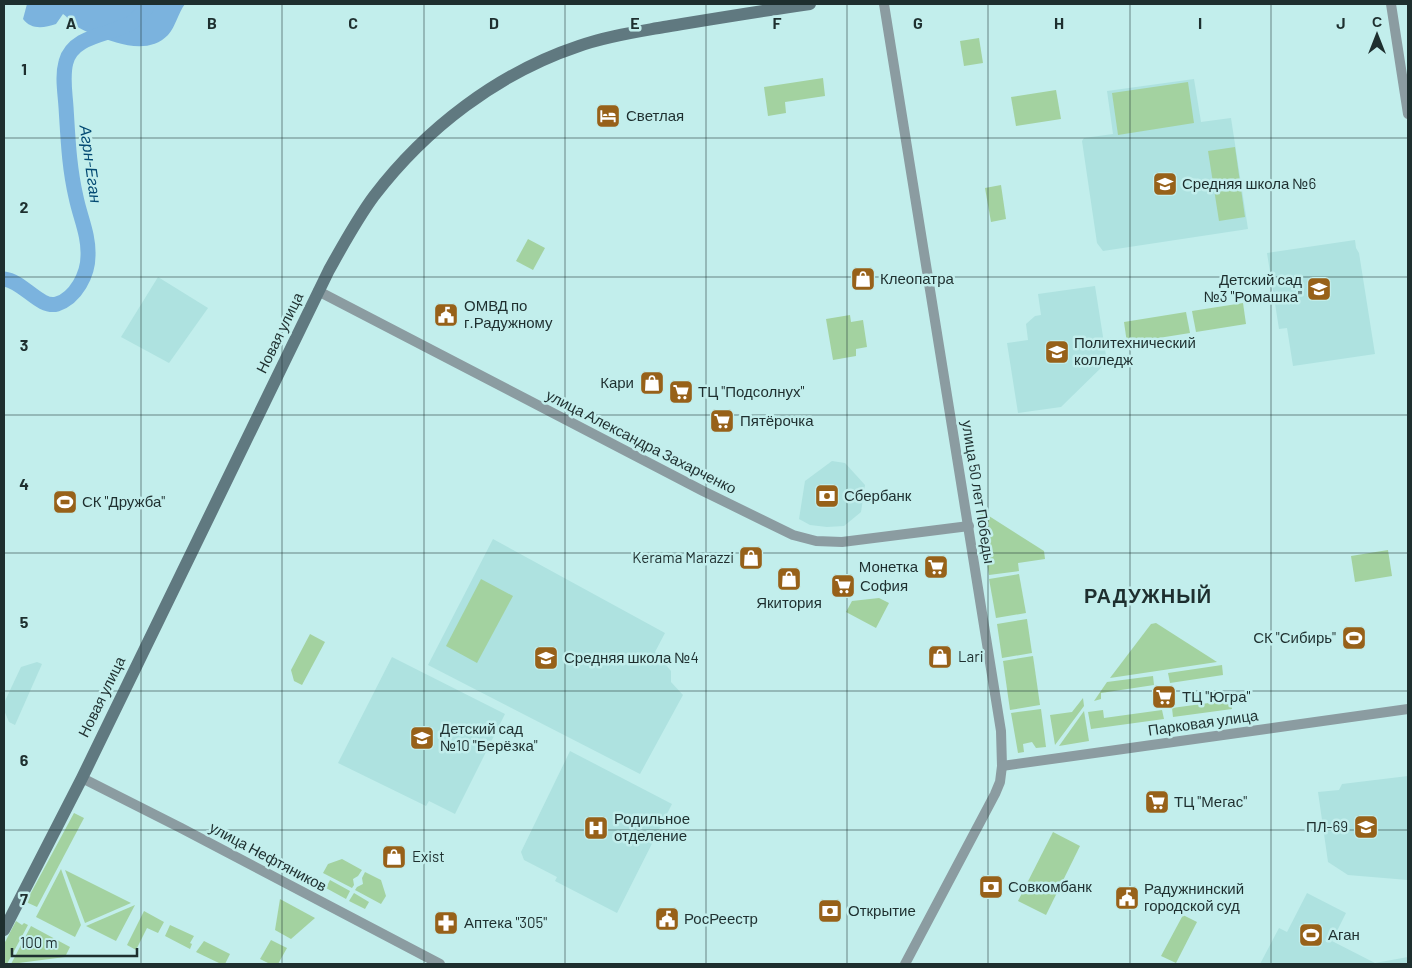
<svg xmlns="http://www.w3.org/2000/svg" width="1412" height="968" font-family="Barlow,sans-serif">
<style>
.built{fill:#aee2e0}
.green{fill:#a3d2a0}
.water{fill:#7bb3de}
.lines{fill:none;stroke-linecap:round;stroke-linejoin:round}
.river{stroke:#7bb3de;stroke-width:15}
.street{stroke:#8b9ca1;stroke-width:10}
.secondary{stroke:#607980;stroke-width:12}
.grid{fill:none;stroke:#1e2f2f;stroke-width:1;stroke-opacity:0.55}
.labels{text-anchor:middle;stroke-width:5;stroke-linejoin:round;paint-order:stroke}
.poi-label{font-size:15px;fill:#1e2f2f;stroke:#c2eeec;text-anchor:start}
.street-label{font-size:15px;fill:#1e2f2f;stroke:#c2eeec}
.water-label{font-size:16px;font-style:italic;fill:#044a73;stroke:#c2eeec}
.district-label{font-size:20px;font-weight:bold;letter-spacing:1px;fill:#1e2f2f;stroke:#c2eeec}
.grid-label{font-size:16px;text-anchor:middle;font-weight:bold;fill:#1e2f2f;stroke:#c2eeec;stroke-width:5;stroke-linejoin:round;paint-order:stroke}
</style>
<rect width="100%" height="100%" fill="#c2eeec"/>
<g class="built">
<polygon points="1194,79 1201,122 1231,118 1248,229 1103,251 1097,243 1082,141 1084,138 1113,134 1107,91"/>
<polygon points="1355,240 1356,248 1359,253 1375,354 1293,366 1287,328 1279,329 1267,253"/>
<polygon points="158,277 208,308 169,363 121,337"/>
<polygon points="1095,286 1107,362 1061,407 1018,413 1007,343 1028,340 1026,324 1035,316 1041,315 1038,294"/>
<polygon points="832,461 845,463 865,485 861,512 844,526 827,527 810,525 799,519 805,481"/>
<polygon points="493,539 665,633 655,652 671,671 671,682 683,695 640,774 428,665"/>
<polygon points="392,657 505,714 455,814 429,801 426,806 338,763"/>
<polygon points="37,662 42,664 15,725 9,722 4,710 4,703 21,667"/>
<polygon points="570,751 672,804 617,913 555,881 557,877 524,860 521,852"/>
<polygon points="1408,776 1408,880 1348,875 1328,862 1318,792 1339,790 1342,784"/>
<polygon points="1307,893 1346,913 1332,941 1375,963 1408,957 1408,964 1260,964 1279,928 1287,932"/>
</g>
<g class="green">
<polygon points="979,38 983,63 964,66 960,41"/>
<polygon points="823,78 825,96 785,102 786,113 768,116 764,87"/>
<polygon points="1188,82 1194,123 1118,135 1112,93"/>
<polygon points="1056,90 1061,119 1016,126 1011,97"/>
<polygon points="1235,147 1245,217 1219,221 1208,151"/>
<polygon points="1001,185 1006,219 991,222 985,188"/>
<polygon points="528,239 545,248 533,270 516,261"/>
<polygon points="1243,303 1246,324 1196,332 1192,311"/>
<polygon points="1186,312 1190,333 1127,343 1124,322"/>
<polygon points="850,315 851,322 863,320 867,347 856,349 856,356 833,360 826,319"/>
<polygon points="978,509 1044,551 1045,559 1018,563 1019,571 989,575"/>
<polygon points="1388,550 1392,576 1355,582 1351,556"/>
<polygon points="1019,574 1026,613 996,618 989,579"/>
<polygon points="481,579 513,596 477,663 446,646"/>
<polygon points="879,598 889,603 876,628 846,612 852,601"/>
<polygon points="1027,619 1032,653 1002,658 997,624"/>
<polygon points="1156,623 1217,662 1110,678 1151,624"/>
<polygon points="310,634 325,642 302,685 294,681 291,670"/>
<polygon points="1033,656 1040,705 1010,710 1003,661"/>
<polygon points="1222,665 1223,675 1170,683 1168,673"/>
<polygon points="1153,676 1154,685 1101,693 1101,699 1094,701 1107,682"/>
<polygon points="1083,698 1084,706 1055,745 1050,715 1072,712"/>
<polygon points="1231,700 1232,709 1173,717 1172,708"/>
<polygon points="1041,709 1046,747 1036,748 1032,742 1023,744 1024,752 1018,753 1011,713"/>
<polygon points="1103,710 1104,718 1162,710 1164,719 1091,729 1088,712"/>
<polygon points="1084,711 1089,741 1059,746"/>
<polygon points="74,813 84,818 37,907 26,902"/>
<polygon points="1053,832 1080,846 1046,915 1018,901"/>
<polygon points="342,859 362,870 358,876 353,879 354,885 352,888 323,873 328,864"/>
<polygon points="61,869 81,925 75,937 36,917"/>
<polygon points="65,870 131,903 85,923"/>
<polygon points="365,872 381,880 386,896 381,904 355,890 357,887 363,884 362,878"/>
<polygon points="330,880 350,891 346,899 326,888"/>
<polygon points="354,893 369,902 365,909 349,901"/>
<polygon points="280,899 315,918 291,939 275,930"/>
<polygon points="135,905 116,941 86,926"/>
<polygon points="144,911 164,922 158,933 147,928 136,950 127,945"/>
<polygon points="1183,915 1197,922 1176,963 1161,956"/>
<polygon points="16,921 22,925 24,923 28,925 7,964 4,964 4,944"/>
<polygon points="170,925 194,936 190,943 192,944 190,949 165,936"/>
<polygon points="31,926 70,947 65,957 11,964"/>
<polygon points="271,940 287,948 278,964 270,964 260,959"/>
<polygon points="204,941 230,954 225,964 221,964 196,952"/>
</g>
<path class="water" d="M27,4H185C178,13 176,26 168,35C149,55 117,44 95,35C88,32 80,29 74,25C69,22 68,17 63,14L56,24C44,28 31,30 23,19Z"/>
<g class="lines">
<path class="river" d="M4,279C23,281 40,309 57,304C76,298 88,274 88,256C89,235 80,217 76,197C69,167 68,138 66,107C65,92 62,76 66,62C73,35 110,35 131,23C139,18 144,11 149,4"/>
<g class="street">
<polyline points="884,4 1001,731 1002,766 1000,782 995,794 905,964"/>
<polyline points="1391,4 1408,114"/>
<polyline points="318,291 703,491 793,535 816,541 842,542 969,526"/>
<polyline points="1002,766 1408,709"/>
<polyline points="82,778 181,828 440,964"/>
</g>
<path class="secondary" d="M4,930L82,778L329,270C343,245 357,219 374,196C426,128 498,73 579,46C607,36 636,32 664,27C713,19 761,11 810,4"/>
</g>
<path class="grid" d="M141,4V964M282,4V964M424,4V964M565,4V964M706,4V964M847,4V964M988,4V964M1130,4V964M1271,4V964M4,138H1408M4,277H1408M4,415H1408M4,553H1408M4,691H1408M4,830H1408"/>
<defs>
<symbol id="hotel-square" viewBox="-11 -11 22 22"><rect x="-9" y="-9" width="18" height="18" rx="4" fill="#976119" stroke="#c2eeec"/><path d="M-6-4.5h1.5V1H6V5H4.5V3h-9V5H-6ZM-4 0a1.8 1.8 0 1 1 3.6 0ZM.5 0V-2.5h3Q6-2.5 6 0Z" fill="#fff"/></symbol>
<symbol id="school-square" viewBox="-11 -11 22 22"><rect x="-9" y="-9" width="18" height="18" rx="4" fill="#976119" stroke="#c2eeec"/><path d="M0-5L7-2L0 1L-7-2ZM-4 1L0 2.5L4 1V4Q0 6-4 4Z" fill="#fff"/></symbol>
<symbol id="shop-square" viewBox="-11 -11 22 22"><rect x="-9" y="-9" width="18" height="18" rx="4" fill="#976119" stroke="#c2eeec"/><path d="M-5-2.5h2.3a2.7 3.5 0 0 1 5.4 0H5L5.5 6h-11ZM-1.5-2.5h3a1.5 2.3 0 0 0-3 0Z" fill="#fff"/></symbol>
<symbol id="civic-square" viewBox="-11 -11 22 22"><rect x="-9" y="-9" width="18" height="18" rx="4" fill="#976119" stroke="#c2eeec"/><path d="M-.6-6.5H3V-4.5H.6V-3L4-1V1h2V6H-6V1h2V-1L-.6-3ZM-1.2 2.5V6h2.4V2.5Z" fill="#fff"/></symbol>
<symbol id="university-square" viewBox="-11 -11 22 22"><rect x="-9" y="-9" width="18" height="18" rx="4" fill="#976119" stroke="#c2eeec"/><path d="M0-5L7-2L0 1L-7-2ZM-4 1L0 2.5L4 1V4Q0 6-4 4Z" fill="#fff"/></symbol>
<symbol id="supermarket-square" viewBox="-11 -11 22 22"><rect x="-9" y="-9" width="18" height="18" rx="4" fill="#976119" stroke="#c2eeec"/><path d="M-6-5.5h2.5l.6 2H6L4.5 2H-2.5L-4.4-4H-6ZM-1.5 3.2a1.3 1.3 0 1 0 .1 0ZM3 3.2a1.3 1.3 0 1 0 .1 0Z" fill="#fff"/></symbol>
<symbol id="bank-square" viewBox="-11 -11 22 22"><rect x="-9" y="-9" width="18" height="18" rx="4" fill="#976119" stroke="#c2eeec"/><path d="M-6-4H6V4H-6ZM0-2.3a2.3 2.3 0 1 0 0 4.6a2.3 2.3 0 1 0 0-4.6Z" fill="#fff"/></symbol>
<symbol id="stadium-square" viewBox="-11 -11 22 22"><rect x="-9" y="-9" width="18" height="18" rx="4" fill="#976119" stroke="#c2eeec"/><path d="M0-5a6.5 5 0 1 0 0 10a6.5 5 0 1 0 0-10ZM-3.5-1.8h7v3.6h-7Z" fill="#fff"/></symbol>
<symbol id="hospital-square" viewBox="-11 -11 22 22"><rect x="-9" y="-9" width="18" height="18" rx="4" fill="#976119" stroke="#c2eeec"/><path d="M-5-5h3v3.5h4V-5h3V5h-3V1.5h-4V5h-3Z" fill="#fff"/></symbol>
<symbol id="pharmacy-square" viewBox="-11 -11 22 22"><rect x="-9" y="-9" width="18" height="18" rx="4" fill="#976119" stroke="#c2eeec"/><path d="M-2-6h4v4h4v4h-4v4h-4v-4h-4v-4h4Z" fill="#fff"/></symbol>
</defs>
<g fill-rule="evenodd">
<use href="#hotel-square" x="594" y="102" width="28" height="28"/>
<use href="#school-square" x="1151" y="170" width="28" height="28"/>
<use href="#shop-square" x="849" y="265" width="28" height="28"/>
<use href="#school-square" x="1305" y="275" width="28" height="28"/>
<use href="#civic-square" x="432" y="301" width="28" height="28"/>
<use href="#university-square" x="1043" y="338" width="28" height="28"/>
<use href="#shop-square" x="638" y="369" width="28" height="28"/>
<use href="#supermarket-square" x="667" y="378" width="28" height="28"/>
<use href="#supermarket-square" x="708" y="407" width="28" height="28"/>
<use href="#bank-square" x="813" y="482" width="28" height="28"/>
<use href="#stadium-square" x="51" y="488" width="28" height="28"/>
<use href="#shop-square" x="737" y="544" width="28" height="28"/>
<use href="#supermarket-square" x="922" y="553" width="28" height="28"/>
<use href="#shop-square" x="775" y="565" width="28" height="28"/>
<use href="#supermarket-square" x="829" y="572" width="28" height="28"/>
<use href="#stadium-square" x="1340" y="624" width="28" height="28"/>
<use href="#shop-square" x="926" y="643" width="28" height="28"/>
<use href="#school-square" x="532" y="644" width="28" height="28"/>
<use href="#supermarket-square" x="1150" y="683" width="28" height="28"/>
<use href="#school-square" x="408" y="724" width="28" height="28"/>
<use href="#supermarket-square" x="1143" y="788" width="28" height="28"/>
<use href="#university-square" x="1352" y="813" width="28" height="28"/>
<use href="#hospital-square" x="582" y="814" width="28" height="28"/>
<use href="#shop-square" x="380" y="843" width="28" height="28"/>
<use href="#bank-square" x="977" y="873" width="28" height="28"/>
<use href="#civic-square" x="1113" y="884" width="28" height="28"/>
<use href="#bank-square" x="816" y="897" width="28" height="28"/>
<use href="#civic-square" x="653" y="905" width="28" height="28"/>
<use href="#pharmacy-square" x="432" y="909" width="28" height="28"/>
<use href="#stadium-square" x="1297" y="921" width="28" height="28"/>
</g>
<g class="labels">
<g class="poi-label">
<text x="626" y="121">Светлая</text>
<text x="1182" y="189">Средняя школа №6</text>
<text x="880" y="284">Клеопатра</text>
<text x="1302" y="285" text-anchor="end">Детский сад<tspan x="1302" dy="17">№3 "Ромашка"</tspan></text>
<text x="464" y="311">ОМВД по<tspan x="464" dy="17">г.Радужному</tspan></text>
<text x="1074" y="348">Политехнический<tspan x="1074" dy="17">колледж</tspan></text>
<text x="634" y="388" text-anchor="end">Кари</text>
<text x="698" y="397">ТЦ "Подсолнух"</text>
<text x="740" y="426">Пятёрочка</text>
<text x="844" y="501">Сбербанк</text>
<text x="82" y="507">СК "Дружба"</text>
<text x="734" y="563" text-anchor="end">Kerama Marazzi</text>
<text x="918" y="572" text-anchor="end">Монетка</text>
<text x="860" y="591">София</text>
<text x="789" y="608" text-anchor="middle">Якитория</text>
<text x="1336" y="643" text-anchor="end">СК "Сибирь"</text>
<text x="958" y="662">Lari</text>
<text x="564" y="663">Средняя школа №4</text>
<text x="1182" y="702">ТЦ "Югра"</text>
<text x="440" y="734">Детский сад<tspan x="440" dy="17">№10 "Берёзка"</tspan></text>
<text x="1174" y="807">ТЦ "Мегас"</text>
<text x="614" y="824">Родильное<tspan x="614" dy="17">отделение</tspan></text>
<text x="1348" y="832" text-anchor="end">ПЛ-69</text>
<text x="412" y="862">Exist</text>
<text x="1008" y="892">Совкомбанк</text>
<text x="1144" y="894">Радужнинский<tspan x="1144" dy="17">городской суд</tspan></text>
<text x="848" y="916">Открытие</text>
<text x="684" y="924">РосРеестр</text>
<text x="464" y="928">Аптека "305"</text>
<text x="1328" y="940">Аган</text>
</g>
<g class="street-label">
<text transform="translate(280 333) rotate(-64)" y="5">Новая улица</text>
<text transform="translate(641 442) rotate(27)" y="5">улица Александра Захарченко</text>
<text transform="translate(978 492) rotate(81)" y="5">улица 50 лет Победы</text>
<text transform="translate(102 697) rotate(-64)" y="5">Новая улица</text>
<text transform="translate(1203 723) rotate(-8)" y="5">Парковая улица</text>
<text transform="translate(268 857) rotate(28)" y="5">улица Нефтяников</text>
</g>
<g class="water-label">
<text transform="translate(91 164) rotate(82)" y="6">Агрн-Еган</text>
</g>
<g class="district-label">
<text x="1148" y="603">РАДУЖНЫЙ</text>
</g>
</g>
<g class="grid-label">
<text x="71" y="29">A</text>
<text x="212" y="29">B</text>
<text x="353" y="29">C</text>
<text x="494" y="29">D</text>
<text x="635" y="29">E</text>
<text x="777" y="29">F</text>
<text x="918" y="29">G</text>
<text x="1059" y="29">H</text>
<text x="1200" y="29">I</text>
<text x="1341" y="29">J</text>
<text x="24" y="75">1</text>
<text x="24" y="213">2</text>
<text x="24" y="351">3</text>
<text x="24" y="490">4</text>
<text x="24" y="628">5</text>
<text x="24" y="766">6</text>
<text x="24" y="905">7</text>
</g>
<rect width="1412" height="968" fill="none" stroke="#1e2f2f" stroke-width="10"/>
<g transform="translate(1377 35)" stroke="#c2eeec" stroke-width="4" paint-order="stroke">
<path d="M0-4L9 19L0 12L-9 19Z" fill="#1e2f2f"/>
<text y="-8" font-size="14" font-weight="bold" text-anchor="middle" fill="#1e2f2f">С</text>
</g>
<path d="M12 948v8h125v-8" fill="none" stroke="#1e2f2f" stroke-width="2.5"/>
<text x="20" y="948" font-size="15" fill="#1e2f2f" stroke="#c2eeec" stroke-width="4" paint-order="stroke">100 m</text>
</svg>
